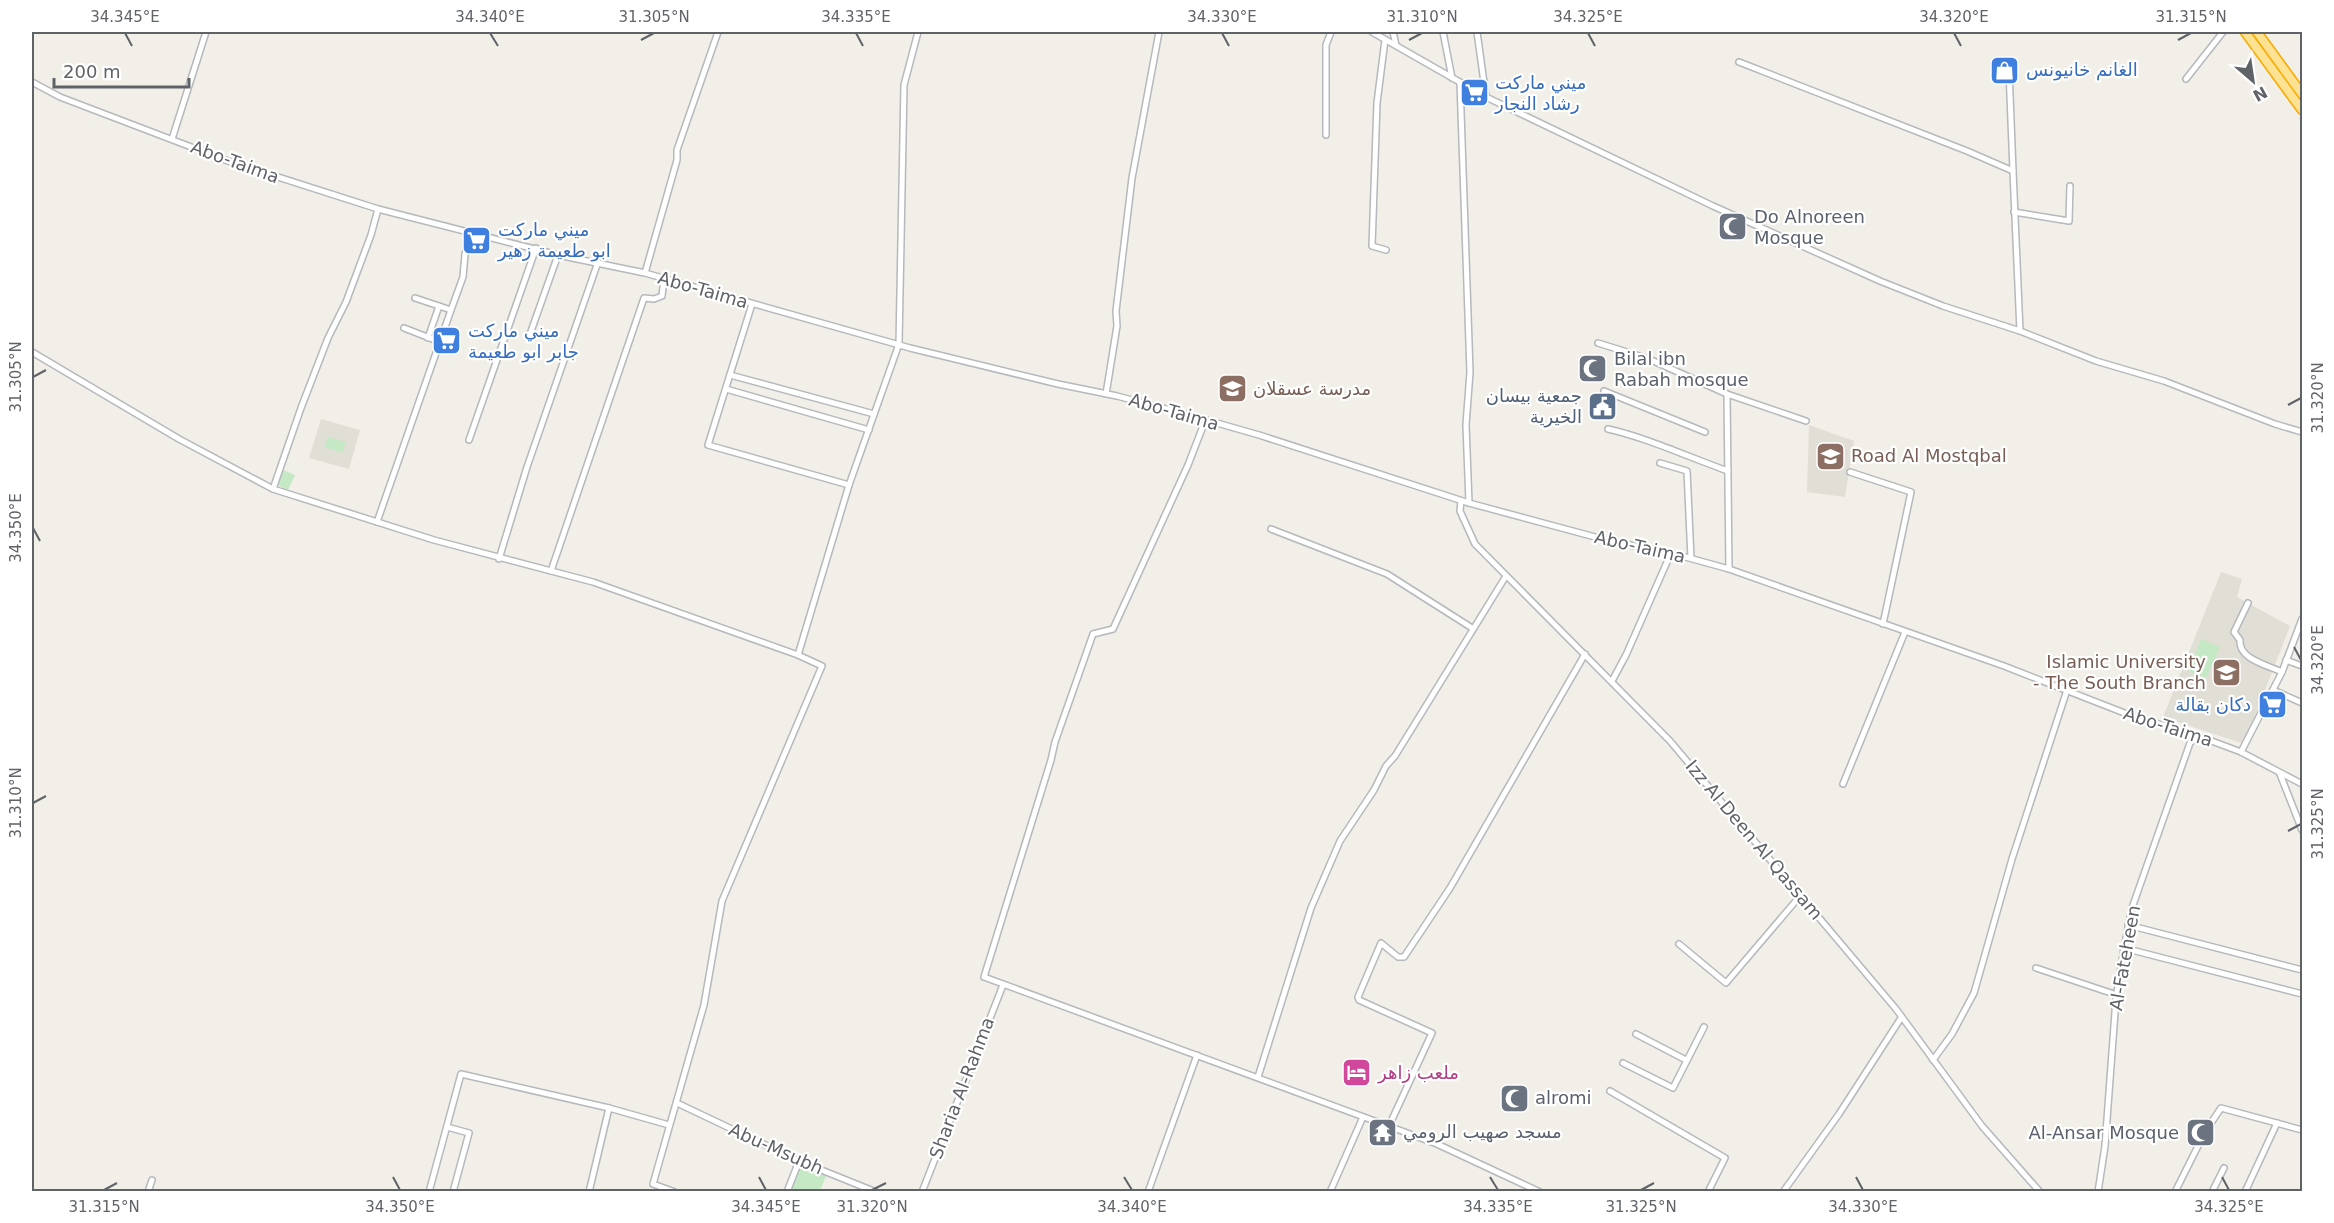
<svg xmlns="http://www.w3.org/2000/svg" width="2334" height="1223" font-family="'DejaVu Sans',Vazirmatn,sans-serif">
<style>
.education{fill:#e1ded6}
.green{fill:#c5e8c5}
.lines{fill:none;stroke-linecap:round;stroke-linejoin:round}
.minor-casing{stroke:#b5b8bc;stroke-width:8}
.highway-casing{stroke:#f9ab00;stroke-width:11}
.minor{stroke:#fff;stroke-width:5}
.highway{stroke:#fde293;stroke-width:8}
.ticks{fill:none;stroke:#5f6368;stroke-width:2}
.labels{text-anchor:middle;stroke-width:4.5;stroke-linejoin:round;paint-order:stroke}
.shop-label{font-size:18px;fill:#366cbe;stroke:#fff;text-anchor:start}
.street-label{font-size:18px;fill:#5f6368;stroke:#fff}
.worship-label{font-size:18px;fill:#5b616d;stroke:#fff;text-anchor:start}
.education-label{font-size:18px;fill:#785e54;stroke:#fff;text-anchor:start}
.service-label{font-size:18px;fill:#4e5e75;stroke:#fff;text-anchor:end}
.hotel-label{font-size:18px;fill:#b23c85;stroke:#fff;text-anchor:start}
.neatline{fill:none;stroke:#5f6368;stroke-width:2}
.ticks-label{font-size:15px;text-anchor:middle;fill:#5f6368}
</style>
<rect width="100%" height="100%" fill="#f1efe8"/>
<g class="education">
<polygon points="321,419 360,430 349,469 309,458"/>
<polygon points="1809,425 1854,441 1845,497 1807,492"/>
<polygon points="2221,572 2242,579 2237,597 2290,626 2244,744 2163,717"/>
</g>
<g class="green">
<polygon points="328,437 346,442 342,453 324,447"/>
<polygon points="283,470 295,475 288,490 278,485"/>
<polygon points="2201,639 2220,647 2206,678 2188,671"/>
<polygon points="800,1165 826,1176 820,1191 789,1192"/>
</g>
<g class="lines">
<defs>
<g id="minor">
<polyline points="1372,32 1486,97 1713,206 1880,281 1943,306 2020,331 2096,361 2164,381 2275,424 2302,432"/>
<polyline points="1393,32 1396,45"/>
<polyline points="1443,32 1452,78"/>
<polyline points="1477,32 1486,97"/>
<polyline points="1385,40 1377,103 1372,246 1386,250"/>
<polyline points="1739,62 1967,151 2013,171 2020,331"/>
<polyline points="2009,70 2013,171"/>
<polyline points="2186,79 2223,32"/>
<polyline points="32,82 60,97 228,161 378,209 558,255 645,273 910,348 1058,384 1117,396 1189,415 1259,435 1469,503 1610,541 1671,553 1729,569 2004,666 2127,714 2201,737 2241,752 2302,784"/>
<polyline points="1460,83 1470,372 1466,425 1469,503"/>
<polyline points="1326,135 1326,45 1331,32"/>
<polyline points="172,139 206,32"/>
<polyline points="2014,212 2069,221 2070,186"/>
<polyline points="645,273 677,160 677,150 718,32"/>
<polyline points="415,298 451,310 463,277 465,254 473,233"/>
<polyline points="752,304 708,445 849,485"/>
<polyline points="404,328 440,342"/>
<polyline points="529,337 558,255"/>
<polyline points="428,338 439,306"/>
<polyline points="1598,343 1649,359 1727,394 1806,421"/>
<polyline points="32,352 179,439 273,489 434,540 593,582 798,655"/>
<polyline points="730,375 874,414"/>
<polyline points="726,389 869,430"/>
<polyline points="1604,391 1705,432"/>
<polyline points="1106,394 1117,326 1116,311 1132,178 1159,32"/>
<polyline points="1727,394 1729,569"/>
<polyline points="1205,421 1188,465 1113,629 1093,634 1055,742 1051,760 984,977 1437,1144 1540,1192"/>
<path d="M1608,429C1648,438 1688,457 1728,471"/>
<polyline points="469,440 536,248"/>
<polyline points="1660,463 1687,471 1691,558"/>
<polyline points="1850,472 1911,492 1883,624"/>
<polyline points="273,489 301,408 328,338 346,302 371,235 378,209"/>
<polyline points="1461,501 1460,511 1475,544 1670,741 1896,1009 1982,1126 2040,1192"/>
<polyline points="377,522 451,310"/>
<polyline points="1271,529 1387,574 1472,628"/>
<polyline points="499,559 527,467 598,262"/>
<polyline points="551,571 644,298 654,299 662,296 664,278"/>
<path d="M2248,603L2234,632L2240,640C2238,659 2267,665 2282,672"/>
<polyline points="2286,660 2302,666"/>
<polyline points="1612,681 1626,655 1671,553"/>
<polyline points="2273,690 2302,703"/>
<polyline points="2241,752 2282,672 2302,619"/>
<polyline points="2280,774 2302,830"/>
<polyline points="1843,784 1905,632"/>
<polyline points="2128,925 2302,970"/>
<polyline points="1679,944 1726,983 1800,896"/>
<polyline points="2124,948 2302,994"/>
<polyline points="2036,968 2117,995"/>
<polyline points="1636,1034 1686,1060"/>
<polyline points="1933,1060 1952,1034 1974,993 2012,859 2067,690"/>
<polyline points="1623,1063 1673,1088 1704,1027"/>
<polyline points="1258,1077 1311,908 1340,841 1374,790 1386,766 1395,756 1506,576"/>
<polyline points="1610,1091 1725,1158 1708,1192"/>
<polyline points="677,1103 799,1161 876,1192"/>
<polyline points="1389,1126 1432,1033 1359,1000 1358,997 1381,943 1398,957 1404,957 1450,888 1585,654"/>
<polyline points="447,1127 469,1133 453,1192"/>
<polyline points="148,1192 152,1180"/>
<polyline points="429,1192 461,1074 609,1108 669,1125"/>
<polyline points="589,1192 609,1108"/>
<polyline points="675,1192 653,1184 704,1005 722,901 822,666 798,655 849,485 899,344 904,85 918,32"/>
<polyline points="787,1192 799,1161"/>
<polyline points="922,1192 1003,985"/>
<polyline points="1148,1192 1197,1055"/>
<polyline points="1330,1192 1363,1117"/>
<polyline points="1783,1192 1839,1114 1901,1018"/>
<polyline points="2098,1192 2105,1146 2116,999 2124,948 2132,908 2190,743 2197,736"/>
<polyline points="2175,1192 2205,1132 2221,1108 2302,1130"/>
<polyline points="2212,1192 2224,1168"/>
<polyline points="2245,1192 2277,1123"/>
</g>
<g id="highway">
<polyline points="2245,32 2302,110"/>
<polyline points="2257,32 2302,94"/>
</g>
</defs>
<use href="#minor" class="minor-casing"/>
<use href="#highway" class="highway-casing"/>
<use href="#minor" class="minor"/>
<use href="#highway" class="highway"/>
</g>
<path class="ticks" d="M125,33L132,46M490,33L498,46M856,33L863,46M1222,33L1229,46M1588,33L1595,46M1954,33L1961,46M641,40L654,33M1409,40L1422,33M2178,40L2191,33M33,377L46,370M2288,405L2301,398M33,528L40,541M2294,647L2301,660M33,803L46,796M2288,831L2301,824M393,1177L400,1190M759,1177L766,1190M1124,1177L1132,1190M1490,1177L1498,1190M1856,1177L1863,1190M2222,1177L2229,1190M104,1190L117,1183M872,1190L886,1183M1641,1190L1654,1183"/>
<defs>
<symbol id="shop-square" viewBox="-11 -11 22 22"><rect x="-9" y="-9" width="18" height="18" rx="4" fill="#3f7fe0" stroke="#fff"/><path d="M-5-2.5h2.3a2.7 3.5 0 0 1 5.4 0H5L5.5 6h-11ZM-1.5-2.5h3a1.5 2.3 0 0 0-3 0Z" fill="#fff"/></symbol>
<symbol id="supermarket-square" viewBox="-11 -11 22 22"><rect x="-9" y="-9" width="18" height="18" rx="4" fill="#3f7fe0" stroke="#fff"/><path d="M-6-5.5h2.5l.6 2H6L4.5 2H-2.5L-4.4-4H-6ZM-1.5 3.2a1.3 1.3 0 1 0 .1 0ZM3 3.2a1.3 1.3 0 1 0 .1 0Z" fill="#fff"/></symbol>
<symbol id="mosque-square" viewBox="-11 -11 22 22"><rect x="-9" y="-9" width="18" height="18" rx="4" fill="#6b7280" stroke="#fff"/><path d="M3.5-4.9A6 6 0 1 0 3.5 4.9A5 5 0 1 1 3.5-4.9Z" fill="#fff"/></symbol>
<symbol id="school-square" viewBox="-11 -11 22 22"><rect x="-9" y="-9" width="18" height="18" rx="4" fill="#8d6e63" stroke="#fff"/><path d="M0-5L7-2L0 1L-7-2ZM-4 1L0 2.5L4 1V4Q0 6-4 4Z" fill="#fff"/></symbol>
<symbol id="civic-square" viewBox="-11 -11 22 22"><rect x="-9" y="-9" width="18" height="18" rx="4" fill="#5c6f8a" stroke="#fff"/><path d="M-.6-6.5H3V-4.5H.6V-3L4-1V1h2V6H-6V1h2V-1L-.6-3ZM-1.2 2.5V6h2.4V2.5Z" fill="#fff"/></symbol>
<symbol id="university-square" viewBox="-11 -11 22 22"><rect x="-9" y="-9" width="18" height="18" rx="4" fill="#8d6e63" stroke="#fff"/><path d="M0-5L7-2L0 1L-7-2ZM-4 1L0 2.5L4 1V4Q0 6-4 4Z" fill="#fff"/></symbol>
<symbol id="hotel-square" viewBox="-11 -11 22 22"><rect x="-9" y="-9" width="18" height="18" rx="4" fill="#d1479c" stroke="#fff"/><path d="M-6-4.5h1.5V1H6V5H4.5V3h-9V5H-6ZM-4 0a1.8 1.8 0 1 1 3.6 0ZM.5 0V-2.5h3Q6-2.5 6 0Z" fill="#fff"/></symbol>
<symbol id="temple-square" viewBox="-11 -11 22 22"><rect x="-9" y="-9" width="18" height="18" rx="4" fill="#6b7280" stroke="#fff"/><path d="M0-6L5-2H3V0L6.5 2.5H4V6H1.5V3h-3V6H-4V2.5H-6.5L-3 0V-2H-5Z" fill="#fff"/></symbol>
</defs>
<g fill-rule="evenodd">
<use href="#shop-square" x="1988" y="54" width="33" height="33"/>
<use href="#supermarket-square" x="1458" y="76" width="33" height="33"/>
<use href="#mosque-square" x="1716" y="210" width="33" height="33"/>
<use href="#supermarket-square" x="460" y="224" width="33" height="33"/>
<use href="#supermarket-square" x="430" y="324" width="33" height="33"/>
<use href="#mosque-square" x="1576" y="352" width="33" height="33"/>
<use href="#school-square" x="1216" y="372" width="33" height="33"/>
<use href="#civic-square" x="1586" y="390" width="33" height="33"/>
<use href="#school-square" x="1814" y="440" width="33" height="33"/>
<use href="#university-square" x="2210" y="656" width="33" height="33"/>
<use href="#supermarket-square" x="2256" y="688" width="33" height="33"/>
<use href="#hotel-square" x="1340" y="1056" width="33" height="33"/>
<use href="#mosque-square" x="1498" y="1082" width="33" height="33"/>
<use href="#temple-square" x="1366" y="1116" width="33" height="33"/>
<use href="#mosque-square" x="2184" y="1116" width="33" height="33"/>
</g>
<g class="labels">
<g class="shop-label">
<text x="2026" y="76">الغانم خانيونس</text>
<text x="1495" y="89">ميني ماركت<tspan x="1495" dy="21">رشاد النجار</tspan></text>
<text x="498" y="236">ميني ماركت<tspan x="498" dy="21">ابو طعيمة زهير</tspan></text>
<text x="468" y="337">ميني ماركت<tspan x="468" dy="21">جابر ابو طعيمة</tspan></text>
<text x="2251" y="711" text-anchor="end">دكان بقالة</text>
</g>
<g class="street-label">
<text transform="translate(235 162) rotate(20)" y="6">Abo-Taima</text>
<text transform="translate(703 290) rotate(16)" y="6">Abo-Taima</text>
<text transform="translate(1174 412) rotate(16)" y="6">Abo-Taima</text>
<text transform="translate(1640 547) rotate(13)" y="6">Abo-Taima</text>
<text transform="translate(2168 727) rotate(18)" y="6">Abo-Taima</text>
<text transform="translate(1754 840) rotate(50)" y="6">Izz Al Deen Al Qassam</text>
<text transform="translate(2125 958) rotate(-80)" y="6">Al-Fateheen</text>
<text transform="translate(962 1088) rotate(-69)" y="6">Sharia Al-Rahma</text>
<text transform="translate(776 1149) rotate(24)" y="6">Abu-Msubh</text>
</g>
<g class="worship-label">
<text x="1754" y="223">Do Alnoreen<tspan x="1754" dy="21">Mosque</tspan></text>
<text x="1614" y="365">Bilal ibn<tspan x="1614" dy="21">Rabah mosque</tspan></text>
<text x="1535" y="1104">alromi</text>
<text x="1403" y="1138">مسجد صهيب الرومي</text>
<text x="2179" y="1139" text-anchor="end">Al-Ansar Mosque</text>
</g>
<g class="education-label">
<text x="1253" y="395">مدرسة عسقلان</text>
<text x="1851" y="462">Road Al Mostqbal</text>
<text x="2206" y="668" text-anchor="end">Islamic University<tspan x="2206" dy="21">- The South Branch</tspan></text>
</g>
<g class="service-label">
<text x="1582" y="402">جمعية بيسان<tspan x="1582" dy="21">الخيرية</tspan></text>
</g>
<g class="hotel-label">
<text x="1378" y="1079">ملعب زاهر</text>
</g>
</g>
<rect width="2334" height="1223" fill="none" stroke="#ffffff" stroke-width="66"/>
<g transform="translate(2253 81) rotate(151)" stroke="#ffffff" stroke-width="4.5" paint-order="stroke">
<path d="M0-4.5L10 22L0 15L-10 22Z" fill="#5f6368"/>
<text y="-9" font-size="16" font-weight="bold" text-anchor="middle" fill="#5f6368">N</text>
</g>
<path d="M54 78v9h135v-9" fill="none" stroke="#5f6368" stroke-width="3"/>
<text x="63" y="78" font-size="18" fill="#5f6368" stroke="#ffffff" stroke-width="4.5" paint-order="stroke">200 m</text>
<rect x="33" y="33" width="2268" height="1157" class="neatline"/>
<g class="ticks-label">
<text x="125" y="22">34.345°E</text>
<text x="490" y="22">34.340°E</text>
<text x="654" y="22">31.305°N</text>
<text x="856" y="22">34.335°E</text>
<text x="1222" y="22">34.330°E</text>
<text x="1422" y="22">31.310°N</text>
<text x="1588" y="22">34.325°E</text>
<text x="1954" y="22">34.320°E</text>
<text x="2191" y="22">31.315°N</text>
<text transform="translate(16 377) rotate(-90)" y="5">31.305°N</text>
<text transform="translate(2318 398) rotate(-90)" y="5">31.320°N</text>
<text transform="translate(16 528) rotate(-90)" y="5">34.350°E</text>
<text transform="translate(2318 660) rotate(-90)" y="5">34.320°E</text>
<text transform="translate(16 803) rotate(-90)" y="5">31.310°N</text>
<text transform="translate(2318 824) rotate(-90)" y="5">31.325°N</text>
<text x="104" y="1212">31.315°N</text>
<text x="400" y="1212">34.350°E</text>
<text x="766" y="1212">34.345°E</text>
<text x="872" y="1212">31.320°N</text>
<text x="1132" y="1212">34.340°E</text>
<text x="1498" y="1212">34.335°E</text>
<text x="1641" y="1212">31.325°N</text>
<text x="1863" y="1212">34.330°E</text>
<text x="2229" y="1212">34.325°E</text>
</g>
</svg>
